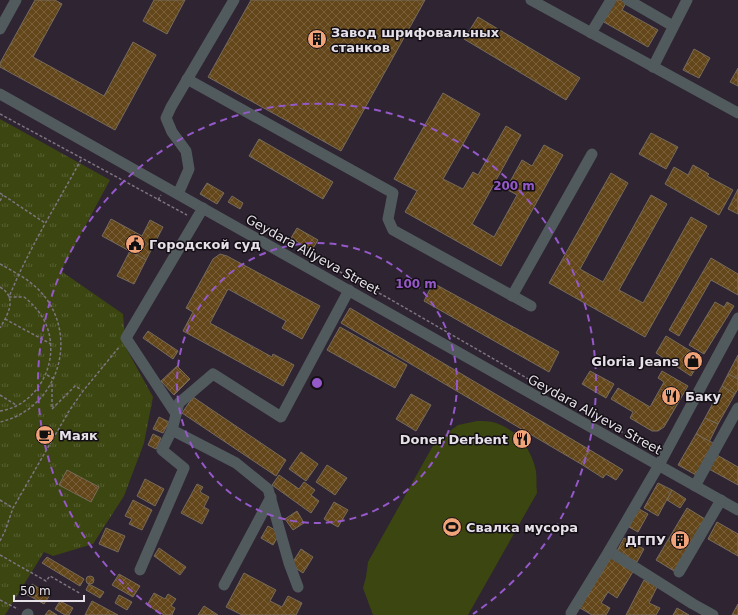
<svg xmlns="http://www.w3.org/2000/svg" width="738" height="615" font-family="'DejaVu Sans',sans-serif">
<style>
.green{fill:#3c4611}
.park{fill:url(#park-tufts)}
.building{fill:url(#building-cross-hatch);stroke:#766b5c}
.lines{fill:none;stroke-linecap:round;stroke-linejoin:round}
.path{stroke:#7e7581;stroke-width:1.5;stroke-dasharray:3 2;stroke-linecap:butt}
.minor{stroke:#515a5d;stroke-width:11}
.ring{fill:none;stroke:#9659ca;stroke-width:2;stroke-dasharray:7 5}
.labels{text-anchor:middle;stroke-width:3;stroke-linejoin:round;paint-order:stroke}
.poi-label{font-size:13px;font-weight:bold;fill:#e6e0e9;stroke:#140f15;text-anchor:start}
.street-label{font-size:13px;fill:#e6e0e9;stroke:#140f15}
.centre{fill:#9659ca;stroke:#140f15;stroke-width:2}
.ring-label{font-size:12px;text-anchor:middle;font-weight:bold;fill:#9659ca;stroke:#140f15;stroke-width:3;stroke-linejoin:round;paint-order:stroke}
</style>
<defs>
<pattern id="park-tufts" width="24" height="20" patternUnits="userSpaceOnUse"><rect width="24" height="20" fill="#3c4611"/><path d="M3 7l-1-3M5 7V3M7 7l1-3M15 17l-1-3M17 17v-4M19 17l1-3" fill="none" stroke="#586034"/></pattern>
<pattern id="building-cross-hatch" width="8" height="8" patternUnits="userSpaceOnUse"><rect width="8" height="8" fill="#634619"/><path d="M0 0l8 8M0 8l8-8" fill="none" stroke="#79603a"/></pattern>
</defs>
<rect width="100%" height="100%" fill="#2e2432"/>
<path class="green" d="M477,421C483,421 490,421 496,423C517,430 532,450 536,471C537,478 536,486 537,493L468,615H373L363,588L366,577L368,562L435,442L458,425Z"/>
<polygon class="park" points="0,119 110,180 61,271 123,314 126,348 153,397 144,443 124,496 93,544 53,556 44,552 5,615 0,615"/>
<g class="building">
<polygon points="35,0 55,0 62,4 33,57 104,96 133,42 156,55 115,130 0,67 0,63"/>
<polygon points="154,0 185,0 167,34 143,21"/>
<polygon points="251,0 425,0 341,151 208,77"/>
<polygon points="614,0 620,0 626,3 622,10 658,30 648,47 602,21"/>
<polygon points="478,17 580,78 566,100 464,39"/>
<polygon points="694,49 710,58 699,78 683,70"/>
<polygon points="738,68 738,86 730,82"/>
<polygon points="443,93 480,114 443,179 463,189 473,172 478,175 506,126 521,135 472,224 494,237 517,195 506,189 522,160 532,166 544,145 563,155 501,266 405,212 417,191 394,179"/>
<polygon points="651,133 678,147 666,169 639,154"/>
<polygon points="259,139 333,182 323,199 249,156"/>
<polygon points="693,165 709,174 707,176 733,190 719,215 665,184 674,167 688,175"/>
<polygon points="611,173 628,183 580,269 603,282 651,195 667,204 619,290 643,303 691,217 707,226 645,337 549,283"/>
<polygon points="207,183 224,193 217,204 200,194"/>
<polygon points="738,189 738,214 728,209"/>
<polygon points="232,196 243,203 240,209 228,202"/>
<polygon points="111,219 142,236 150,220 163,227 146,260 102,236"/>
<polygon points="297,228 318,240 312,250 291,238"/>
<polygon points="130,251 146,260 134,284 117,276"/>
<polygon points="220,254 227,256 320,306 302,339 282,328 286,321 228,289 210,323 272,357 273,354 294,365 283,386 183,331 193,312 186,308 213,259"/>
<polygon points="711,258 738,274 738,295 711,280 679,336 669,330"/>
<polygon points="433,283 559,352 549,372 424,301"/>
<polygon points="715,302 724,307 727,302 734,306 704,354 689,345"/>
<polygon points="350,308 590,450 581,464 341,323"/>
<polygon points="340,327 407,365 395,388 327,350"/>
<polygon points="148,331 178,351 173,359 143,338"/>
<polygon points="666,336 702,358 691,376 656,353"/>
<polygon points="738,355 738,379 728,374"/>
<polygon points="177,366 190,379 174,395 161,381"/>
<polygon points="590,371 614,384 606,398 582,384"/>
<polygon points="662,371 688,386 664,427 658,431 652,431 630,418 633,412 611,399 618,388 650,407 664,382 658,378"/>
<polygon points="728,374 738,379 738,389 735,394 722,386"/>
<polygon points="722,386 735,394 718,424 705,418"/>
<polygon points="411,394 431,405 416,431 396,419"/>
<polygon points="193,397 286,460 276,476 182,413"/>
<polygon points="159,417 169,422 163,433 153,429"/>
<polygon points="705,418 718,424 709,442 696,434"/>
<polygon points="153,434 161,438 156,449 148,445"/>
<polygon points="696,434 715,444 696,475 678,465"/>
<polygon points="590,450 623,470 616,480 606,474 603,478 581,464"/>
<polygon points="301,452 318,464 306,481 289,469"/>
<polygon points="717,455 738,467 738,485 709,469"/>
<polygon points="327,465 347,478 335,495 316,482"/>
<polygon points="67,470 99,487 91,502 59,485"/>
<polygon points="279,475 299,489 304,482 315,490 311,495 319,501 311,513 272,485"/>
<polygon points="145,479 164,489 155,506 137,496"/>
<polygon points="658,483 672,490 658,516 644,508"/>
<polygon points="197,484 203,487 200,492 209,497 204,507 209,510 202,524 181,513"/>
<polygon points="672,490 686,499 680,508 667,500"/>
<polygon points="133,500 152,510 142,530 129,524 132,519 125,516"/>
<polygon points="334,502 348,510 338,527 324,519"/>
<polygon points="687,508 705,519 674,571 656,560"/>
<polygon points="639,509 648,514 638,532 629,527"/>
<polygon points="297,511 304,523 293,530 285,519"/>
<polygon points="717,522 738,534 738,556 708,539"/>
<polygon points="268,526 280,533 273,545 261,538"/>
<polygon points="106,528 125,536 118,552 99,544"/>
<polygon points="624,538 644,549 637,562 617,551"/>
<polygon points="159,548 186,567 180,575 154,556"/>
<polygon points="301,549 313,557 303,573 291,565"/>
<polygon points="612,556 634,570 617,598 608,592 601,603 610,608 606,615 592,615 580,608"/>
<polygon points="47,557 84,579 80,586 42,563"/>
<polygon points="244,573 276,590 270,601 282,607 288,596 302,603 296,615 242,615 226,607"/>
<polygon points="119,574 140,586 133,597 112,585"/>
<circle cx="90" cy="580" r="4"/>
<polygon points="644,580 657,587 649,603 660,608 656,615 626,615"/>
<polygon points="32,584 50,595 44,604 26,594"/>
<polygon points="89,584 104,592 100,598 86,590"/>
<polygon points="154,593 165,599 168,594 176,599 171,606 175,608 172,615 164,615 147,605"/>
<polygon points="119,595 132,602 127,610 115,603"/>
<polygon points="60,601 73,608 69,615 65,615 55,609"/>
<polygon points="92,601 118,615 85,615"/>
<polygon points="738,604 738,615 732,615"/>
<polygon points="204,606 218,615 198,615"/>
<polygon points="677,608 689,615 673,615"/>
<polygon points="49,610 57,615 45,615"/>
</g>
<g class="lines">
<g class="path">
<polyline points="0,114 187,215"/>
<polyline points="0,193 45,223"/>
<polyline points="158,200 161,195"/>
<polyline points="0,201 3,195"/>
<polyline points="300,250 388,298 544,388"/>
<path d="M0,264C18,274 36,283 48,301C78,347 53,410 0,422"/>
<path d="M0,287C18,298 8,314 0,328"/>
<polyline points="5,319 51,344"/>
<polyline points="47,375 54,379"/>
<polyline points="52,384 52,409 75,386 82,390"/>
<polyline points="0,395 16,405"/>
<path d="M0,411C40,405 62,358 45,322C40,312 33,304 24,297H9C29,248 57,204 82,158"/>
<polyline points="594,416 641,443"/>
<polyline points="0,500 13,508"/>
<polyline points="0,541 5,531 13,508 69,411 83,391 120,346"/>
<polyline points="0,555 46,581 50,576 81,594"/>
<polyline points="0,600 18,609"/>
</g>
<g class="minor">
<polyline points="531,0 738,113"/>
<polyline points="628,0 673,26"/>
<polyline points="0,29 16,0"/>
<polyline points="591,33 611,0"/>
<polyline points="653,67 687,0"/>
<polyline points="187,79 393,193 388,219 393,230 531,306"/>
<polyline points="0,94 738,510"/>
<polyline points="178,194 189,169 186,151 172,132 166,118 171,107 234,0"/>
<polyline points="512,296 592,154"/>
<polyline points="176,414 126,338 203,208"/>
<polyline points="695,486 738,408"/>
<polyline points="609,551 693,604 713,615"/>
<polyline points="140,570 184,468 162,450 172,430"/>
<polyline points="679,572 721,500"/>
<polyline points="224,585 271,497"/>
<polyline points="298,587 289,563 268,489 236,463 172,430 179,403 213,374 281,417 349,290"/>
<polyline points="571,613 609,551 659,465 738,318"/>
<polyline points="27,615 28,614"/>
</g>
</g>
<g class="ring">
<circle cx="317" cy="383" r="140"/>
<path d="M161 614A279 279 0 1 1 473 614"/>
</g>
<defs>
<symbol id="building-disc" viewBox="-11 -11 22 22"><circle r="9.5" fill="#f0a279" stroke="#140f15"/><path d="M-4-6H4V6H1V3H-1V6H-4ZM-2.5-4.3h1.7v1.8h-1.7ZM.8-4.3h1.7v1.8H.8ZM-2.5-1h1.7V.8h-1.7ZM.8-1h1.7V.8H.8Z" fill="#111"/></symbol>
<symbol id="civic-disc" viewBox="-11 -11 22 22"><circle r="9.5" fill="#f0a279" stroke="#140f15"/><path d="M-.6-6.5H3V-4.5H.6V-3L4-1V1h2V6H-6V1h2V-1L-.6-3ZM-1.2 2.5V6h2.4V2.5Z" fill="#111"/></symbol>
<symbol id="shop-disc" viewBox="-11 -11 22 22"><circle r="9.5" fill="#f0a279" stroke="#140f15"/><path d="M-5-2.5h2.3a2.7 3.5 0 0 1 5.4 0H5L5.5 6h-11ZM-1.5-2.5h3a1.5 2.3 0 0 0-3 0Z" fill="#111"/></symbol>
<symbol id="restaurant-disc" viewBox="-11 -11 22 22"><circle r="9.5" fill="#f0a279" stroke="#140f15"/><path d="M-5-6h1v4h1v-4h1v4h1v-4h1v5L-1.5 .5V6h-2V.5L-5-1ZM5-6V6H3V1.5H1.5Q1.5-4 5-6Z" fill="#111"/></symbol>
<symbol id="cafe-disc" viewBox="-11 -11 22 22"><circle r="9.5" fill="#f0a279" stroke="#140f15"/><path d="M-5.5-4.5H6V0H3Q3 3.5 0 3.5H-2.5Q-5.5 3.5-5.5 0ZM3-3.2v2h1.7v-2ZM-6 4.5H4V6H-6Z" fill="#111"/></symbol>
<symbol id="stadium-disc" viewBox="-11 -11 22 22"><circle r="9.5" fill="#f0a279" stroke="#140f15"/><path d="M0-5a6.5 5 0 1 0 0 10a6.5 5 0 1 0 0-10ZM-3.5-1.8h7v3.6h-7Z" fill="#111"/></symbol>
</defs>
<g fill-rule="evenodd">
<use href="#building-disc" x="306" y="28" width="22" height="22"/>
<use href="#civic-disc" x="124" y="233" width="22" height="22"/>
<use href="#shop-disc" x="682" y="350" width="22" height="22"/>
<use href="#restaurant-disc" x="660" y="385" width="22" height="22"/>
<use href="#cafe-disc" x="34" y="424" width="22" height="22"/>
<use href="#restaurant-disc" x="511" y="428" width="22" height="22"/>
<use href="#stadium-disc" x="441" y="516" width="22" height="22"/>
<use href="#building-disc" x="669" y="529" width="22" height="22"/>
</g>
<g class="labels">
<g class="poi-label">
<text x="331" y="37">Завод шрифовальных<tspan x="331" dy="15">станков</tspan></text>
<text x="149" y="249">Городской суд</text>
<text x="679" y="366" text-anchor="end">Gloria Jeans</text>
<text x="685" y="401">Баку</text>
<text x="59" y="440">Маяк</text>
<text x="508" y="444" text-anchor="end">Doner Derbent</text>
<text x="466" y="532">Свалка мусора</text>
<text x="666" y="545" text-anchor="end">ДГПУ</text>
</g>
<g class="street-label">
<text transform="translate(313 254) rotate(29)" y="5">Geydara Aliyeva Street</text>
<text transform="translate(595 414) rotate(29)" y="5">Geydara Aliyeva Street</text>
</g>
</g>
<circle cx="317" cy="383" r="6" class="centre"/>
<g class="ring-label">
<text x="514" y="190">200 m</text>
<text x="416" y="288">100 m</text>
</g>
<path d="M14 595v6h70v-6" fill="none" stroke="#e6e0e9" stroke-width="2"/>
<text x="20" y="595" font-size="12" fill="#e6e0e9" stroke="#140f15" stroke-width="3" paint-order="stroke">50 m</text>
</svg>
